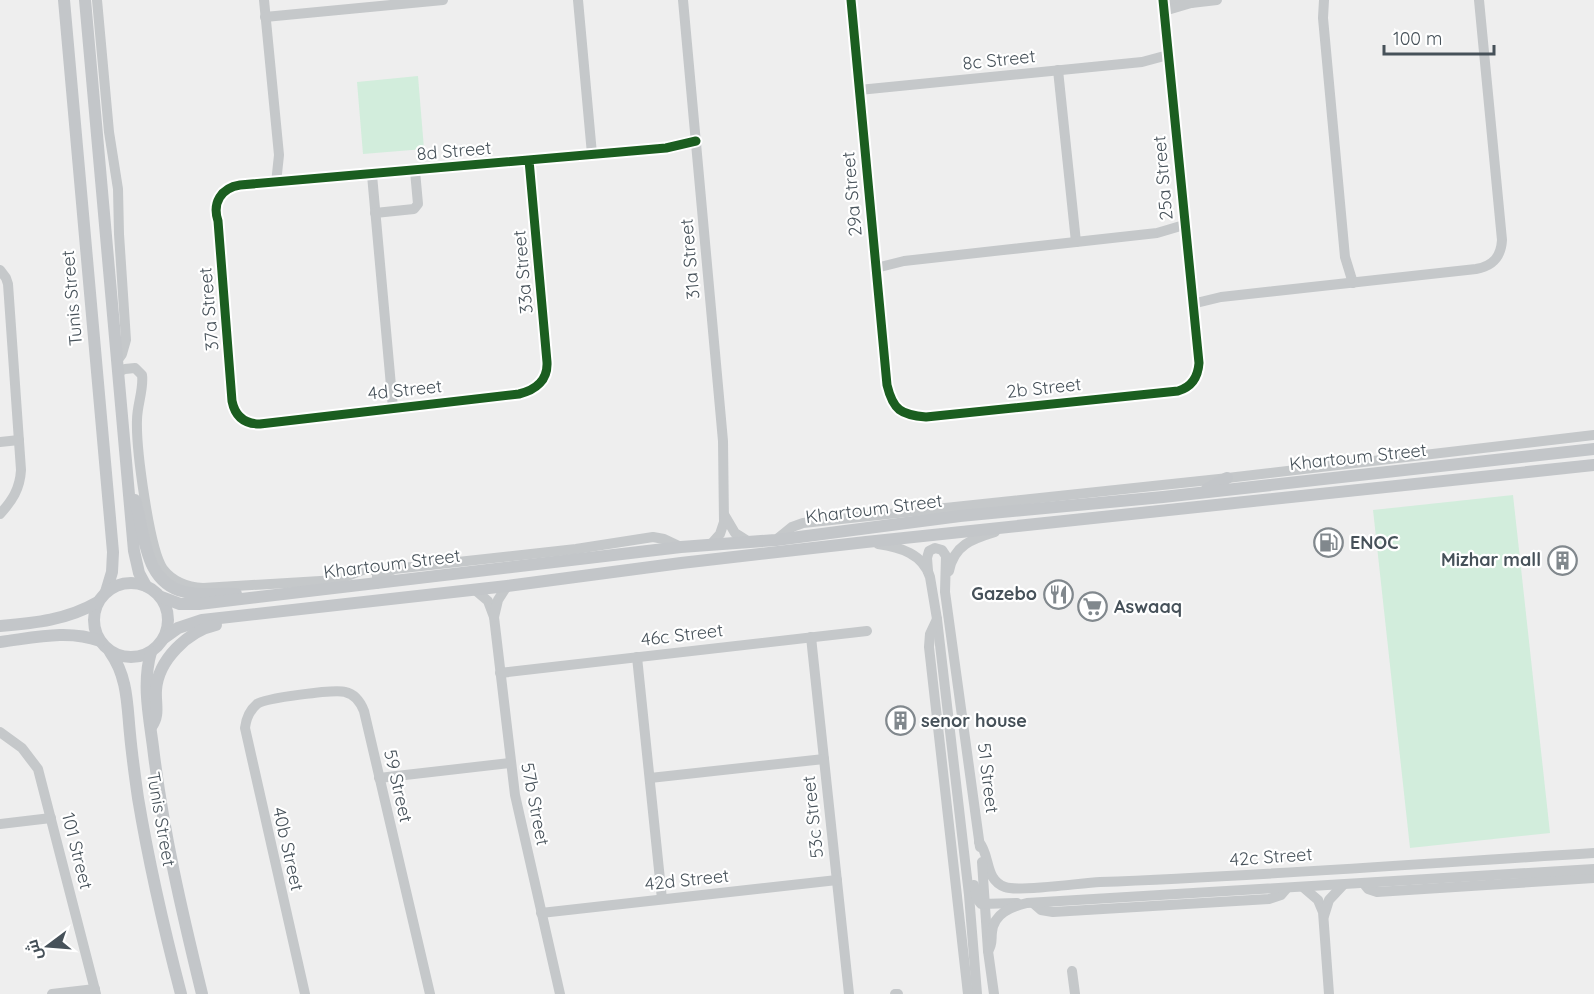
<svg xmlns="http://www.w3.org/2000/svg" width="1594" height="994" font-family="Quicksand,Cairo,sans-serif">
<style>
.green{fill:#d2eddc}
.lines{fill:none;stroke-linecap:round;stroke-linejoin:round}
.minor{stroke:#c5c8ca;stroke-width:10}
.major{stroke:#c3c6c9;stroke-width:12}
.cycleway-casing{stroke:#fff;stroke-width:13}
.cycleway{stroke:#1b5e20;stroke-width:9}
.labels{text-anchor:middle;stroke-width:4.5;stroke-linejoin:round;paint-order:stroke}
.street-label{font-size:18px;fill:#465159;stroke:#fff}
.poi-label{font-size:18px;font-weight:bold;fill:#465159;stroke:#fff;text-anchor:start}
</style>
<rect width="100%" height="100%" fill="#eee"/>
<g class="green">
<polygon points="418,76 424,149 363,154 357,82"/>
<polygon points="1513,495 1550,833 1410,848 1373,510"/>
</g>
<g class="lines">
<g class="minor">
<polyline points="97,0 109,132 118,189 119,234 126,340 122,354 117,361"/>
<polyline points="264,0 279,155 276,183"/>
<polyline points="578,0 592,154"/>
<polyline points="683,0 723,441 724,522 720,534 712,543"/>
<path d="M851,0L887,385C893,410 901,415 926,417L1178,391C1192,387 1198,377 1199,363L1163,0"/>
<polyline points="1324,0 1323,18 1345,257 1353,283"/>
<polyline points="1163,1 1191,3 1217,0"/>
<polyline points="1164,11 1191,3"/>
<polyline points="265,17 443,0"/>
<polyline points="1058,70 1076,242"/>
<polyline points="859,90 1142,62 1168,55"/>
<path d="M529,160L547,362C548,380 536,390 519,394L260,424C244,424 235,416 232,401L218,221C212,203 221,188 240,185L666,148L696,141"/>
<polyline points="372,175 393,408"/>
<polyline points="375,213 414,209 418,204 415,171"/>
<polyline points="876,268 904,261 1157,233 1184,225"/>
<path d="M0,270L6,278L8,284L21,470C20,489 12,501 0,514"/>
<path d="M1192,304L1221,297L1476,269C1493,266 1501,257 1502,240L1479,0"/>
<path d="M118,372L125,369L135,368L142,375C144,389 137,405 137,420C136,447 149,549 163,569C173,582 187,587 203,588L337,580L370,567L377,573V584"/>
<polyline points="0,442 19,440"/>
<polyline points="725,516 735,533 746,540"/>
<polyline points="776,540 792,527 803,523 1219,479 1594,435"/>
<path d="M878,544C900,547 923,554 930,577L937,619L969,895L977,994"/>
<polyline points="928,571 927,558 929,551 935,548 942,550 946,556 945,592 980,847"/>
<path d="M949,571C954,545 972,539 995,532"/>
<polyline points="378,577 394,569 576,549 653,537 664,539 681,547"/>
<polyline points="475,590 488,601 494,617 515,795 560,994"/>
<polyline points="494,617 498,600 507,586"/>
<polyline points="937,619 930,634 929,647 968,994"/>
<polyline points="811,637 849,994"/>
<polyline points="637,657 662,899"/>
<polyline points="500,673 867,631"/>
<polyline points="0,732 22,748 38,769 96,994"/>
<polyline points="379,778 510,763"/>
<polyline points="650,778 824,759"/>
<polyline points="0,824 51,818"/>
<path d="M979,842C991,856 984,879 1005,887C1018,892 1080,883 1100,882C1265,876 1429,863 1594,853"/>
<polyline points="982,862 988,951 994,994"/>
<polyline points="1364,884 1368,889 1377,892 1594,878"/>
<polyline points="974,885 977,899 981,904 1017,903"/>
<polyline points="1304,888 1318,900 1323,912 1329,994"/>
<polyline points="1033,903 1041,910 1053,912 1269,899 1281,895 1287,888"/>
<polyline points="541,913 837,880"/>
<polyline points="1324,916 1329,900 1343,885"/>
<path d="M988,951C993,944 991,939 992,932C994,913 1011,907 1027,903L1594,869"/>
<polyline points="1072,971 1075,994"/>
<polyline points="52,994 95,989"/>
<path d="M305,994L245,728C246,719 250,710 257,704C265,698 335,689 345,692C355,694 360,701 364,711L430,994"/>
<polyline points="895,994 898,994"/>
</g>
<g class="major">
<polyline points="64,0 113,552 112,572 106,592"/>
<polyline points="85,0 134,551 139,573 146,586"/>
<polyline points="1207,489 1227,478"/>
<path d="M135,500C145,532 143,583 185,592C201,596 219,593 236,594"/>
<circle cx="131" cy="620" r="37"/>
<polyline points="161,597 180,604 199,604 681,547 776,540 960,516 1163,497 1594,449"/>
<path d="M0,626C35,623 67,620 98,602"/>
<polyline points="164,638 178,628 202,620 507,586 681,563 866,542 1594,465"/>
<path d="M0,642C33,638 68,629 100,641"/>
<path d="M110,652C128,677 127,705 130,734C132,756 135,777 138,798C149,864 164,929 181,994"/>
<path d="M151,652C142,683 149,716 153,747C163,831 182,912 202,994"/>
<path d="M151,727C160,715 155,704 156,690C158,660 188,631 216,625"/>
</g>
<defs>
<g id="cycleway">
<path d="M851,0L887,385C893,410 901,415 926,417L1178,391C1192,387 1198,377 1199,363L1163,0"/>
<path d="M529,160L547,362C548,380 536,390 519,394L260,424C244,424 235,416 232,401L218,221C212,203 221,188 240,185L666,148L696,141"/>
</g>
</defs>
<use href="#cycleway" class="cycleway-casing"/>
<use href="#cycleway" class="cycleway"/>
</g>
<defs>
<symbol id="fuel-ring" viewBox="-11 -11 22 22"><circle r="9.5" fill="#fff" stroke="#81888d" stroke-width="1.5"/><path d="M-5.5-6h7V0h2V4h1.3V-2.5L3-4.5l.8-.8L6-3V5H2.5V1h-1V6h-7ZM-4.2-4.7v3.2H.2V-4.7Z" fill="#81888d"/></symbol>
<symbol id="building-ring" viewBox="-11 -11 22 22"><circle r="9.5" fill="#fff" stroke="#81888d" stroke-width="1.5"/><path d="M-4-6H4V6H1V3H-1V6H-4ZM-2.5-4.3h1.7v1.8h-1.7ZM.8-4.3h1.7v1.8H.8ZM-2.5-1h1.7V.8h-1.7ZM.8-1h1.7V.8H.8Z" fill="#81888d"/></symbol>
<symbol id="restaurant-ring" viewBox="-11 -11 22 22"><circle r="9.5" fill="#fff" stroke="#81888d" stroke-width="1.5"/><path d="M-5-6h1v4h1v-4h1v4h1v-4h1v5L-1.5 .5V6h-2V.5L-5-1ZM5-6V6H3V1.5H1.5Q1.5-4 5-6Z" fill="#81888d"/></symbol>
<symbol id="supermarket-ring" viewBox="-11 -11 22 22"><circle r="9.5" fill="#fff" stroke="#81888d" stroke-width="1.5"/><path d="M-6-5.5h2.5l.6 2H6L4.5 2H-2.5L-4.4-4H-6ZM-1.5 3.2a1.3 1.3 0 1 0 .1 0ZM3 3.2a1.3 1.3 0 1 0 .1 0Z" fill="#81888d"/></symbol>
</defs>
<g fill-rule="evenodd">
<use href="#fuel-ring" x="1312" y="526" width="33" height="33"/>
<use href="#building-ring" x="1546" y="544" width="33" height="33"/>
<use href="#restaurant-ring" x="1042" y="578" width="33" height="33"/>
<use href="#supermarket-ring" x="1076" y="590" width="33" height="33"/>
<use href="#building-ring" x="884" y="704" width="33" height="33"/>
</g>
<g class="labels">
<g class="street-label">
<text transform="translate(999 60) rotate(-6)" y="6">8c Street</text>
<text transform="translate(454 151) rotate(-5)" y="6">8d Street</text>
<text transform="translate(1163 178) rotate(-95)" y="6">25a Street</text>
<text transform="translate(852 194) rotate(-95)" y="6">29a Street</text>
<text transform="translate(690 259) rotate(-95)" y="6">31a Street</text>
<text transform="translate(523 272) rotate(-95)" y="6">33a Street</text>
<text transform="translate(72 298) rotate(-95)" y="6">Tunis Street</text>
<text transform="translate(209 309) rotate(-95)" y="6">37a Street</text>
<text transform="translate(1044 388) rotate(-6)" y="6">2b Street</text>
<text transform="translate(405 390) rotate(-6)" y="6">4d Street</text>
<text transform="translate(1358 457) rotate(-6)" y="6">Khartoum Street</text>
<text transform="translate(874 509) rotate(-7)" y="6">Khartoum Street</text>
<text transform="translate(392 564) rotate(-7)" y="6">Khartoum Street</text>
<text transform="translate(682 635) rotate(-7)" y="6">46c Street</text>
<text transform="translate(988 778) rotate(83)" y="6">51 Street</text>
<text transform="translate(398 786) rotate(77)" y="6">59 Street</text>
<text transform="translate(535 804) rotate(79)" y="6">57b Street</text>
<text transform="translate(813 817) rotate(-96)" y="6">53c Street</text>
<text transform="translate(161 819) rotate(80)" y="6">Tunis Street</text>
<text transform="translate(288 849) rotate(77)" y="6">40b Street</text>
<text transform="translate(77 851) rotate(76)" y="6">101 Street</text>
<text transform="translate(1271 857) rotate(-4)" y="6">42c Street</text>
<text transform="translate(687 880) rotate(-6)" y="6">42d Street</text>
</g>
<g class="poi-label">
<text x="1350" y="549">ENOC</text>
<text x="1541" y="566" text-anchor="end">Mizhar mall</text>
<text x="1037" y="600" text-anchor="end">Gazebo</text>
<text x="1114" y="613">Aswaaq</text>
<text x="921" y="727">senor house</text>
</g>
</g>
<g transform="translate(48 946) rotate(254)" stroke="#ffffff" stroke-width="4.5" paint-order="stroke">
<path d="M0-4.5L10 22L0 15L-10 22Z" fill="#465159"/>
<text y="-9" font-size="16" font-weight="bold" text-anchor="middle" fill="#465159">ش</text>
</g>
<path d="M1384 45v9h110v-9" fill="none" stroke="#465159" stroke-width="3"/>
<text x="1393" y="45" font-size="18" fill="#465159" stroke="#ffffff" stroke-width="4.5" paint-order="stroke">100 m</text>
</svg>
